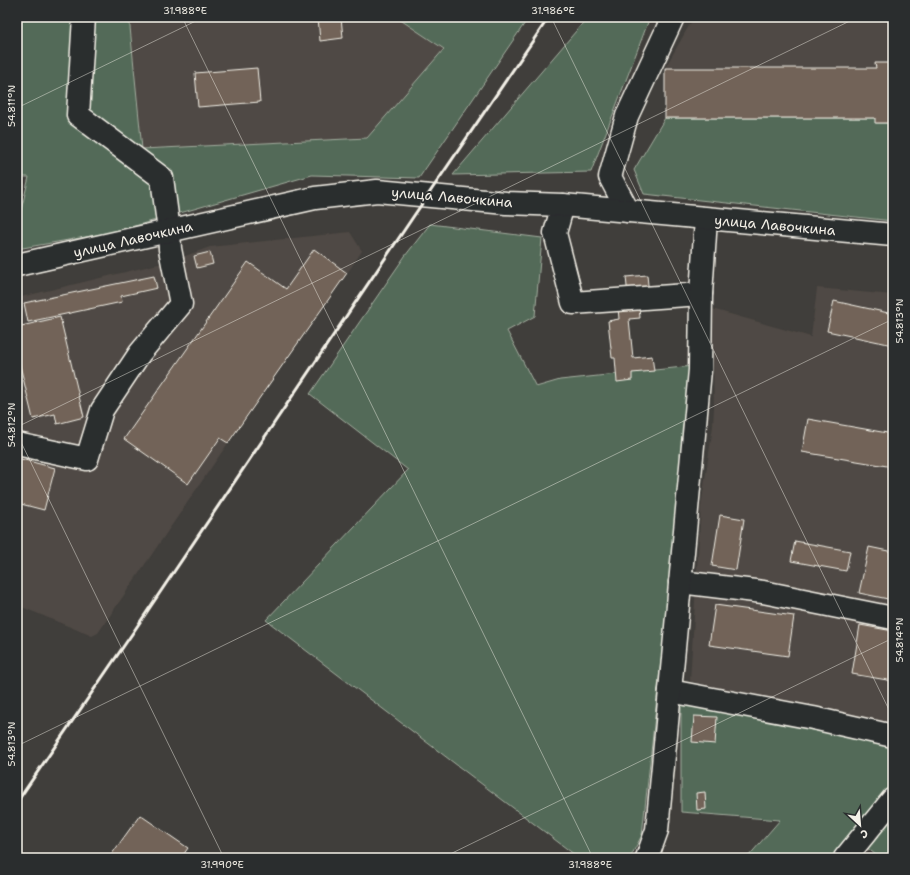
<svg xmlns="http://www.w3.org/2000/svg" width="910" height="875" font-family="'Shantell Sans',sans-serif">
<style>
.built{fill:#4f4944}
.green{fill:#536b58;stroke:#a4aea0}
.building{fill:#726458;stroke:#f4f1e8}
.lines{fill:none;stroke-linecap:round;stroke-linejoin:round}
.minor-casing{stroke:#f4f1e8;stroke-width:25}
.major-casing{stroke:#f4f1e8;stroke-width:25}
.minor{stroke:#2a2d2e;stroke-width:22}
.major{stroke:#2a2d2e;stroke-width:22}
.rail{stroke:#f4f1e8;stroke-width:3}
.ticks{fill:none;stroke:#f4f1e8;stroke-width:1;stroke-opacity:0.45}
.labels{text-anchor:middle;stroke-width:4;stroke-linejoin:round;paint-order:stroke}
.street-label{font-size:14px;fill:#f4f1e8;stroke:#2a2d2e}
.neatline{fill:none;stroke:#f4f1e8;stroke-width:1.5}
.ticks-label{font-size:10px;text-anchor:middle;fill:#f4f1e8}
</style>
<rect width="100%" height="100%" fill="#403e3b"/>
<filter id="ink" filterUnits="userSpaceOnUse"><feTurbulence type="fractalNoise" baseFrequency=".025" numOctaves="2"/><feDisplacementMap in="SourceGraphic" scale="8" xChannelSelector="R" yChannelSelector="G"/><feConvolveMatrix kernelMatrix="1 2 1 2 8 2 1 2 1" color-interpolation-filters="sRGB"/></filter>
<g filter="url(#ink)">
<g class="built">
<polygon points="129,17 396,17 445,49 367,138 142,149"/>
<polygon points="694,17 893,17 893,123 875,123 875,118 665,118 665,68"/>
<polygon points="350,232 362,251 350,269 226,446 98,633 92,636 17,605 17,298 171,261 210,247"/>
<polygon points="817,288 893,295 893,729 690,681 701,506 713,426 714,408 712,309 811,337"/>
</g>
<g class="green">
<polygon points="17,17 129,17 142,149 367,138 444,49 396,17 529,17 419,178 312,175 114,232 17,249 17,227 29,177 17,177"/>
<polygon points="588,17 650,17 591,172 453,175"/>
<polygon points="665,118 875,118 876,123 893,123 893,221 644,194 634,170"/>
<polygon points="430,224 542,238 535,316 507,331 536,387 560,380 693,366 642,835 630,858 579,858 266,620 408,470 310,394 405,256"/>
<polygon points="681,702 893,744 893,789 833,858 747,858 780,820 681,812"/>
<polygon points="893,806 893,858 880,858 862,844"/>
</g>
<g class="building">
<polygon points="318,17 341,17 343,38 320,41"/>
<polygon points="875,63 893,63 893,123 875,123 875,118 665,118 665,68 876,68"/>
<polygon points="257,68 260,102 198,107 195,73"/>
<polygon points="314,249 347,273 228,443 220,438 188,484 124,439 248,262 286,289"/>
<polygon points="210,252 213,264 197,268 194,256"/>
<polygon points="647,275 649,295 638,296 640,318 629,319 633,358 652,356 654,371 632,373 632,380 617,382 615,358 612,358 608,321 619,319 617,297 628,296 626,277"/>
<polygon points="154,276 157,288 121,296 122,302 28,322 24,303"/>
<polygon points="834,301 893,314 893,345 827,331"/>
<polygon points="60,317 84,417 57,424 55,414 33,419 17,353 17,327"/>
<polygon points="808,419 893,434 893,467 802,452"/>
<polygon points="17,458 55,468 44,510 17,503"/>
<polygon points="720,515 744,519 736,570 712,566"/>
<polygon points="795,541 850,551 846,571 791,561"/>
<polygon points="869,547 893,552 893,600 859,593"/>
<polygon points="715,605 794,616 788,656 709,645"/>
<polygon points="860,625 893,631 893,681 852,674"/>
<polygon points="694,716 717,717 715,744 692,742"/>
<polygon points="705,792 706,809 697,810 696,793"/>
<polygon points="140,815 188,848 181,858 109,858"/>
</g>
<g class="lines">
<defs>
<g id="minor">
<polyline points="563,205 555,233 573,303 701,294"/>
<polyline points="628,211 610,177 627,116 673,17"/>
<polyline points="17,444 87,459 102,410 140,353 181,304 170,249 169,231 162,178 78,115 84,17"/>
<polyline points="680,582 763,592 893,618"/>
<polyline points="670,691 813,718 893,736"/>
<polyline points="647,858 657,830 700,370 701,294 706,219"/>
<polyline points="845,858 893,799"/>
</g>
<polyline id="major" points="17,265 315,198 377,191 506,203 563,205 893,235"/>
</defs>
<use href="#minor" class="minor-casing"/>
<use href="#major" class="major-casing"/>
<use href="#minor" class="minor"/>
<use href="#major" class="major"/>
<polyline class="rail" points="17,802 134,631 413,217 549,17"/>
</g>
</g>
<path class="ticks" d="M182,17L593,858M551,17L893,718M17,108L204,17M17,427L858,17M17,434L224,858M17,746L893,319M442,858L893,638"/>
<g class="labels">
<g class="street-label">
<text transform="translate(452 197) rotate(5)" y="5">улица Лавочкина</text>
<text transform="translate(775 225) rotate(5)" y="5">улица Лавочкина</text>
<text transform="translate(133 239) rotate(-13)" y="5">улица Лавочкина</text>
</g>
</g>
<rect width="910" height="875" fill="none" stroke="#2a2d2e" stroke-width="44"/>
<g transform="translate(860 825) rotate(154)" stroke="#2a2d2e" stroke-width="3" paint-order="stroke">
<path d="M0-3L7 15L0 10L-7 15Z" fill="#f4f1e8"/>
<text y="-6" font-size="11" font-weight="bold" text-anchor="middle" fill="#f4f1e8">С</text>
</g>
<rect x="22" y="22" width="866" height="831" class="neatline"/>
<g class="ticks-label">
<text x="185" y="14">31.988°E</text>
<text x="553" y="14">31.986°E</text>
<text transform="translate(11 106) rotate(-90)" y="4">54.811°N</text>
<text transform="translate(899 321) rotate(-90)" y="4">54.813°N</text>
<text transform="translate(11 425) rotate(-90)" y="4">54.812°N</text>
<text transform="translate(899 640) rotate(-90)" y="4">54.814°N</text>
<text transform="translate(11 744) rotate(-90)" y="4">54.813°N</text>
<text x="222" y="868">31.990°E</text>
<text x="590" y="868">31.988°E</text>
</g>
</svg>
